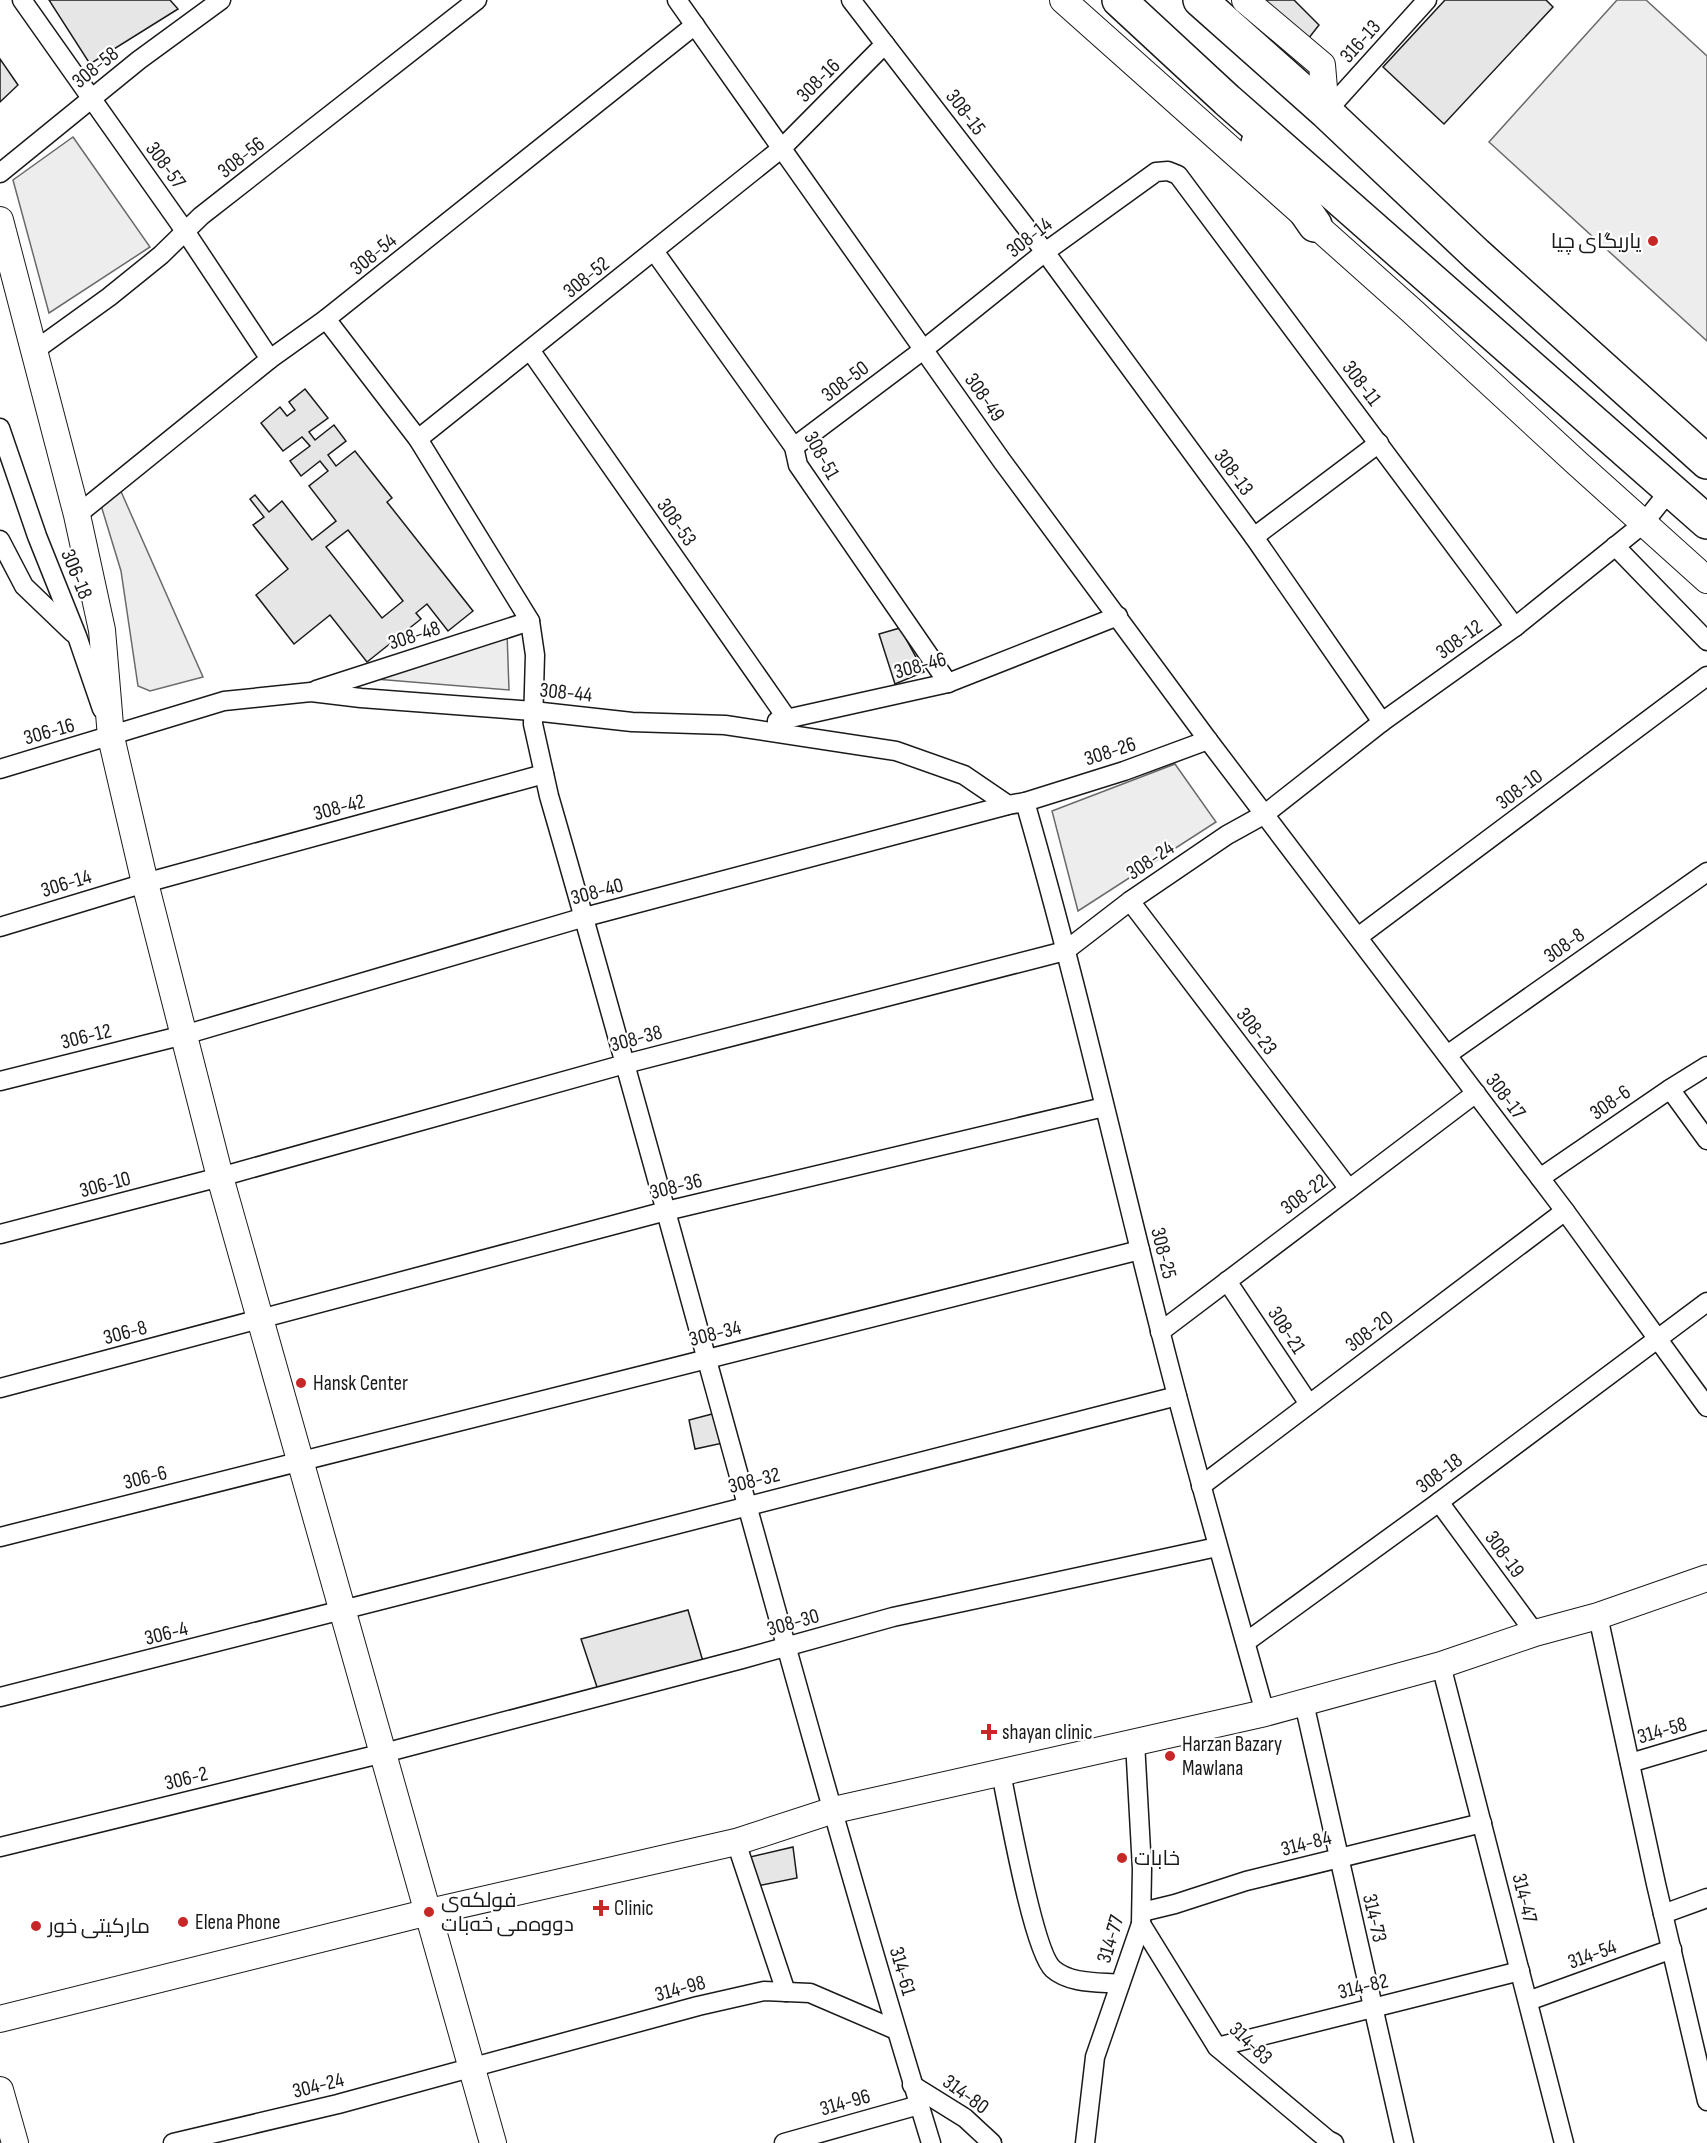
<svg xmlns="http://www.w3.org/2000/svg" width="1707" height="2143" font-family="'Sofia Sans Condensed',Cairo,sans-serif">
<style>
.built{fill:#ededed;stroke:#6a6a6a;stroke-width:1.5}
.building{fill:#e6e6e6;stroke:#1a1a1a;stroke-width:1.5;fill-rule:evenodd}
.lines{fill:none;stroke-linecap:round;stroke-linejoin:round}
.street-casing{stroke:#1a1a1a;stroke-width:21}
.secondary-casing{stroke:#1a1a1a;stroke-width:28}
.highway-casing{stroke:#1a1a1a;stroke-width:36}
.street{stroke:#fff;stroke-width:18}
.secondary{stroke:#fff;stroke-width:26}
.highway{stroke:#fff;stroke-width:33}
.poi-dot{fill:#c62828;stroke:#fff;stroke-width:2}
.labels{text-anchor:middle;stroke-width:4.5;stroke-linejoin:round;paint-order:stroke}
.street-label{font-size:21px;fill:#1a1a1a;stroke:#fff}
.poi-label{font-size:21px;fill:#1a1a1a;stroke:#fff;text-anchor:start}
</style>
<rect width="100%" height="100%" fill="#fff"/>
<g class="built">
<polygon points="1617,0 1646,0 1707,56 1707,341 1489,142"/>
<polygon points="73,137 150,247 49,313 13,180"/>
<polygon points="119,487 203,677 150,691 138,686 121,571 100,502"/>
<polygon points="507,632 509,690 375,679"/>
<polygon points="1175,764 1216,822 1078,911 1052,811"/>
</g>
<g class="building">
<polygon points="49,0 170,0 178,9 90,64"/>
<polygon points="1261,0 1294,0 1319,25 1305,43"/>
<polygon points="1445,0 1546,0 1553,7 1444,124 1383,67"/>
<polygon points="0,59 18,85 0,102"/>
<path d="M305,389L328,418L309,432L315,440L334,425L346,441L328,455L336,466L355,451L392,498L387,502L473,611L448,631L427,604L416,613L421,619L367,662L330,615L294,644L256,595L288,569L253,525L264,517L250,499L255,495L269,512L282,501L312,540L336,521L309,486L328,471L320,461L301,476L290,461L310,446L302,437L283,451L261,423L280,407L287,416L295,410L289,402ZM348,530L403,601L382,618L326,547Z"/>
<polygon points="900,628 924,672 895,684 879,634"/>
<polygon points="716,1413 723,1443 695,1449 689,1420"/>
<polygon points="688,1610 704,1665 598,1690 581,1639"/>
<polygon points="793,1847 797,1878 757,1886 750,1857"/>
</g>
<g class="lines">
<defs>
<g id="street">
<polyline points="22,0 185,231 270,359"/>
<polyline points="677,0 1002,461 1208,740 1565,1211 1707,1407"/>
<polyline points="851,0 1045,252 1254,537 1382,722"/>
<polyline points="1326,112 1427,0"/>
<polyline points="0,173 139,60 221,0"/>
<polyline points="654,251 794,447 798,465 948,683"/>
<path d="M326,319L418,439L530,621L535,655L533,724L549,796C679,1244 794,1697 931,2143"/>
<polyline points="530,350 788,720"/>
<polyline points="34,351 109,297 161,255 201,216 477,0"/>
<polyline points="0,428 37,536 77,636 102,709"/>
<polyline points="418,439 782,148 885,44"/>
<polyline points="794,447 923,350 1045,252 1156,172 1168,171 1178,175 1515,627"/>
<polyline points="77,515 270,359 326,319 695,25"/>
<polyline points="1254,537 1379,443"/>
<polyline points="0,540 24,586 73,633"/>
<polyline points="1615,546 1707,641"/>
<polyline points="316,690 530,621"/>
<polyline points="777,721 948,683 1118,616"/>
<polyline points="0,769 224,701 311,692 361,698 533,711 632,722 725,725 896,751 964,775 1008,805"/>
<path d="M1025,802C1076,978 1116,1157 1161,1334C1193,1461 1230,1587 1265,1713"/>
<polyline points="1130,901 1349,1189"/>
<polyline points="0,927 145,883 544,774"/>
<polyline points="1358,937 1707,676"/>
<polyline points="1447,1055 1707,872"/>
<polyline points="0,1081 184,1035 585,917 1008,805 1025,802 1124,771 1208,740"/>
<polyline points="1670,1089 1707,1140"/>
<polyline points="1540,1178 1670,1089 1707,1066"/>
<polyline points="0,1234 220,1177 625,1064 1065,951 1130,901 1227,835 1265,814 1382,722 1515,627 1643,524 1670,490"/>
<polyline points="1227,1281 1309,1404"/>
<polyline points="1160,1332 1476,1093"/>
<polyline points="0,1388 666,1211 1104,1107"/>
<polyline points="1201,1486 1565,1211"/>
<polyline points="1439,1502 1535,1633"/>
<polyline points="0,1537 1140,1250"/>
<polyline points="1598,1616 1656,1884 1707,2101"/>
<polyline points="1246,1642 1439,1502 1707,1302"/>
<polyline points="1441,1665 1564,2143"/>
<path d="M0,1697C393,1599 784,1495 1177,1396"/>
<polyline points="1304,1703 1404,2143"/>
<polyline points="1630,1763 1707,1740"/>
<path d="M1001,1773C1008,1806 1033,1951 1053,1969C1070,1984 1099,1982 1120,1984"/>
<polyline points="736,1842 786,1992"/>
<polyline points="0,1847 384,1753 742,1659 893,1617 1217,1547"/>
<polyline points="1142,1912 1175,1904 1246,1881 1482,1823"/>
<polyline points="1663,1914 1707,1898"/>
<polyline points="1141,1924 1217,2047 1328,2140 1334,2143"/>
<polyline points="1528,2001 1672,1949"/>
<polyline points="1217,2047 1520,1971"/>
<polyline points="912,2085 965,2118 992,2143"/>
<polyline points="173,2143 338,2104 698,2006 764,1991 810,1993 896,2030"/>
<polyline points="784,2143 919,2105"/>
<polyline points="1085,2143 1095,2057 1141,1924 1142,1869 1135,1742"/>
</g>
<g id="secondary">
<polyline points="1063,0 1411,310 1578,464 1707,580"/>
<polyline points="1245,0 1322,65 1326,112"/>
<polyline points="0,220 77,515 102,630 111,737 145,883 220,1177 493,2143"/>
<polyline points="0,2019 429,1912 736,1842 834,1810 1265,1713 1441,1665 1535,1633 1598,1616 1707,1578"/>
<polyline points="0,2090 15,2143"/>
</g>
<g id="highway">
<polyline points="1119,0 1227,100 1707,522"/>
<polyline points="1200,0 1326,112 1476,254 1707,462"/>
<polyline points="1258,143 1315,225"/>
</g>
</defs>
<use href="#street" class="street-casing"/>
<use href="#secondary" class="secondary-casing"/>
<use href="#highway" class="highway-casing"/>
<use href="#street" class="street"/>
<use href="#secondary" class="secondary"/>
<use href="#highway" class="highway"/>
</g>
<g class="poi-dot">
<circle cx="1653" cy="241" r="6"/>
<circle cx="301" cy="1383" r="6"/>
<path d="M986 1723h6v6h6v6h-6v6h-6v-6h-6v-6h6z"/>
<circle cx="1170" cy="1756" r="6"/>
<circle cx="1122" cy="1858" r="6"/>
<path d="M598 1899h6v6h6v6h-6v6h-6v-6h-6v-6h6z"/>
<circle cx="429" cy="1912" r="6"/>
<circle cx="183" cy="1922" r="6"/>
<circle cx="36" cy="1926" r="6"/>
</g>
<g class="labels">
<g class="street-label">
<text transform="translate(1360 41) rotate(-48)" y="7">316-13</text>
<text transform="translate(95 67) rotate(-39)" y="7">308-58</text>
<text transform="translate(818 80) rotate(-45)" y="7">308-16</text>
<text transform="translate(966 112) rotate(53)" y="7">308-15</text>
<text transform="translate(241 157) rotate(-38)" y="7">308-56</text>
<text transform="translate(166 165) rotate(54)" y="7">308-57</text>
<text transform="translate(1029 237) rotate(-38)" y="7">308-14</text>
<text transform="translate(373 254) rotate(-39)" y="7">308-54</text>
<text transform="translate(586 277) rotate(-39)" y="7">308-52</text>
<text transform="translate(845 381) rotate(-37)" y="7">308-50</text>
<text transform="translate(1362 383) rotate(53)" y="7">308-11</text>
<text transform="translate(985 397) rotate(55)" y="7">308-49</text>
<text transform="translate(822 455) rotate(61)" y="7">308-51</text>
<text transform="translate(1234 472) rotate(54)" y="7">308-13</text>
<text transform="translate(677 522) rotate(55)" y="7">308-53</text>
<text transform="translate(77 574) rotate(68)" y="7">306-18</text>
<text transform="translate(414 635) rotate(-18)" y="7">308-48</text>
<text transform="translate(1459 639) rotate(-36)" y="7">308-12</text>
<text transform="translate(920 665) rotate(-15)" y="7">308-46</text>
<text transform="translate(566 692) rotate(6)" y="7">308-44</text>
<text transform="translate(49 731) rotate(-16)" y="7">306-16</text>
<text transform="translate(1110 751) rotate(-18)" y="7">308-26</text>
<text transform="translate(1519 789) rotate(-37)" y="7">308-10</text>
<text transform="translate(339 807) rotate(-15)" y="7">308-42</text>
<text transform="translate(1150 860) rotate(-34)" y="7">308-24</text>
<text transform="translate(66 883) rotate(-17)" y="7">306-14</text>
<text transform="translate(597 891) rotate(-15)" y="7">308-40</text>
<text transform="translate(1564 945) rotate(-35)" y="7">308-8</text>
<text transform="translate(1257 1031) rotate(53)" y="7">308-23</text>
<text transform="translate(86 1036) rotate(-14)" y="7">306-12</text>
<text transform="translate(636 1038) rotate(-15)" y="7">308-38</text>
<text transform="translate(1506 1096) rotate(53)" y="7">308-17</text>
<text transform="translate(1610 1102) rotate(-35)" y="7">308-6</text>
<text transform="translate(105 1184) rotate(-15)" y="7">306-10</text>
<text transform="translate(676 1186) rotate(-14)" y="7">308-36</text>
<text transform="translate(1304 1194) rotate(-37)" y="7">308-22</text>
<text transform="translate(1164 1253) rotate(76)" y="7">308-25</text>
<text transform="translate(1287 1330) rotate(57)" y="7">308-21</text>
<text transform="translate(1369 1331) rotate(-37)" y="7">308-20</text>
<text transform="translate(125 1332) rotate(-15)" y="7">306-8</text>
<text transform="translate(715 1333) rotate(-14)" y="7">308-34</text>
<text transform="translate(1439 1473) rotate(-37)" y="7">308-18</text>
<text transform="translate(145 1477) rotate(-14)" y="7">306-6</text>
<text transform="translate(754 1480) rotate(-14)" y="7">308-32</text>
<text transform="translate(1505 1554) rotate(54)" y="7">308-19</text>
<text transform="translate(793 1622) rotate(-16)" y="7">308-30</text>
<text transform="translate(166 1633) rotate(-14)" y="7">306-4</text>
<text transform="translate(1662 1730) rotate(-16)" y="7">314-58</text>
<text transform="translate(186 1778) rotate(-14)" y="7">306-2</text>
<text transform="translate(1306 1843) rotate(-14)" y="7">314-84</text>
<text transform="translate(1525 1898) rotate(76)" y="7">314-47</text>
<text transform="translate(1375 1918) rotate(77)" y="7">314-73</text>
<text transform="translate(1110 1939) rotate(-73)" y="7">314-77</text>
<text transform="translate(1592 1954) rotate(-20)" y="7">314-54</text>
<text transform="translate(903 1971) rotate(74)" y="7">314-61</text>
<text transform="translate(1363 1986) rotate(-14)" y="7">314-82</text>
<text transform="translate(680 1988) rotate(-15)" y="7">314-98</text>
<text transform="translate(1251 2043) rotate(44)" y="7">314-83</text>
<text transform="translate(318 2085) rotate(-14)" y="7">304-24</text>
<text transform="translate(966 2094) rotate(36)" y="7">314-80</text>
<text transform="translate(845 2102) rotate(-16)" y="7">314-96</text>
</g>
<g class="poi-label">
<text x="1641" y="248" text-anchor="end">یاریگای چیا</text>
<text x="313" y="1390">Hansk Center</text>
<text x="1002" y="1739">shayan clinic</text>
<text x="1182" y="1751">Harzan Bazary<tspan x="1182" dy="24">Mawlana</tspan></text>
<text x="1134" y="1865">خابات</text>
<text x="441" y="1907">فولکه‌ی<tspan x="441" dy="24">دووه‌می خه‌بات</tspan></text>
<text x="614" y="1915">Clinic</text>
<text x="195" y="1929">Elena Phone</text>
<text x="48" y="1933">مارکیتی خور</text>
</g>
</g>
</svg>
